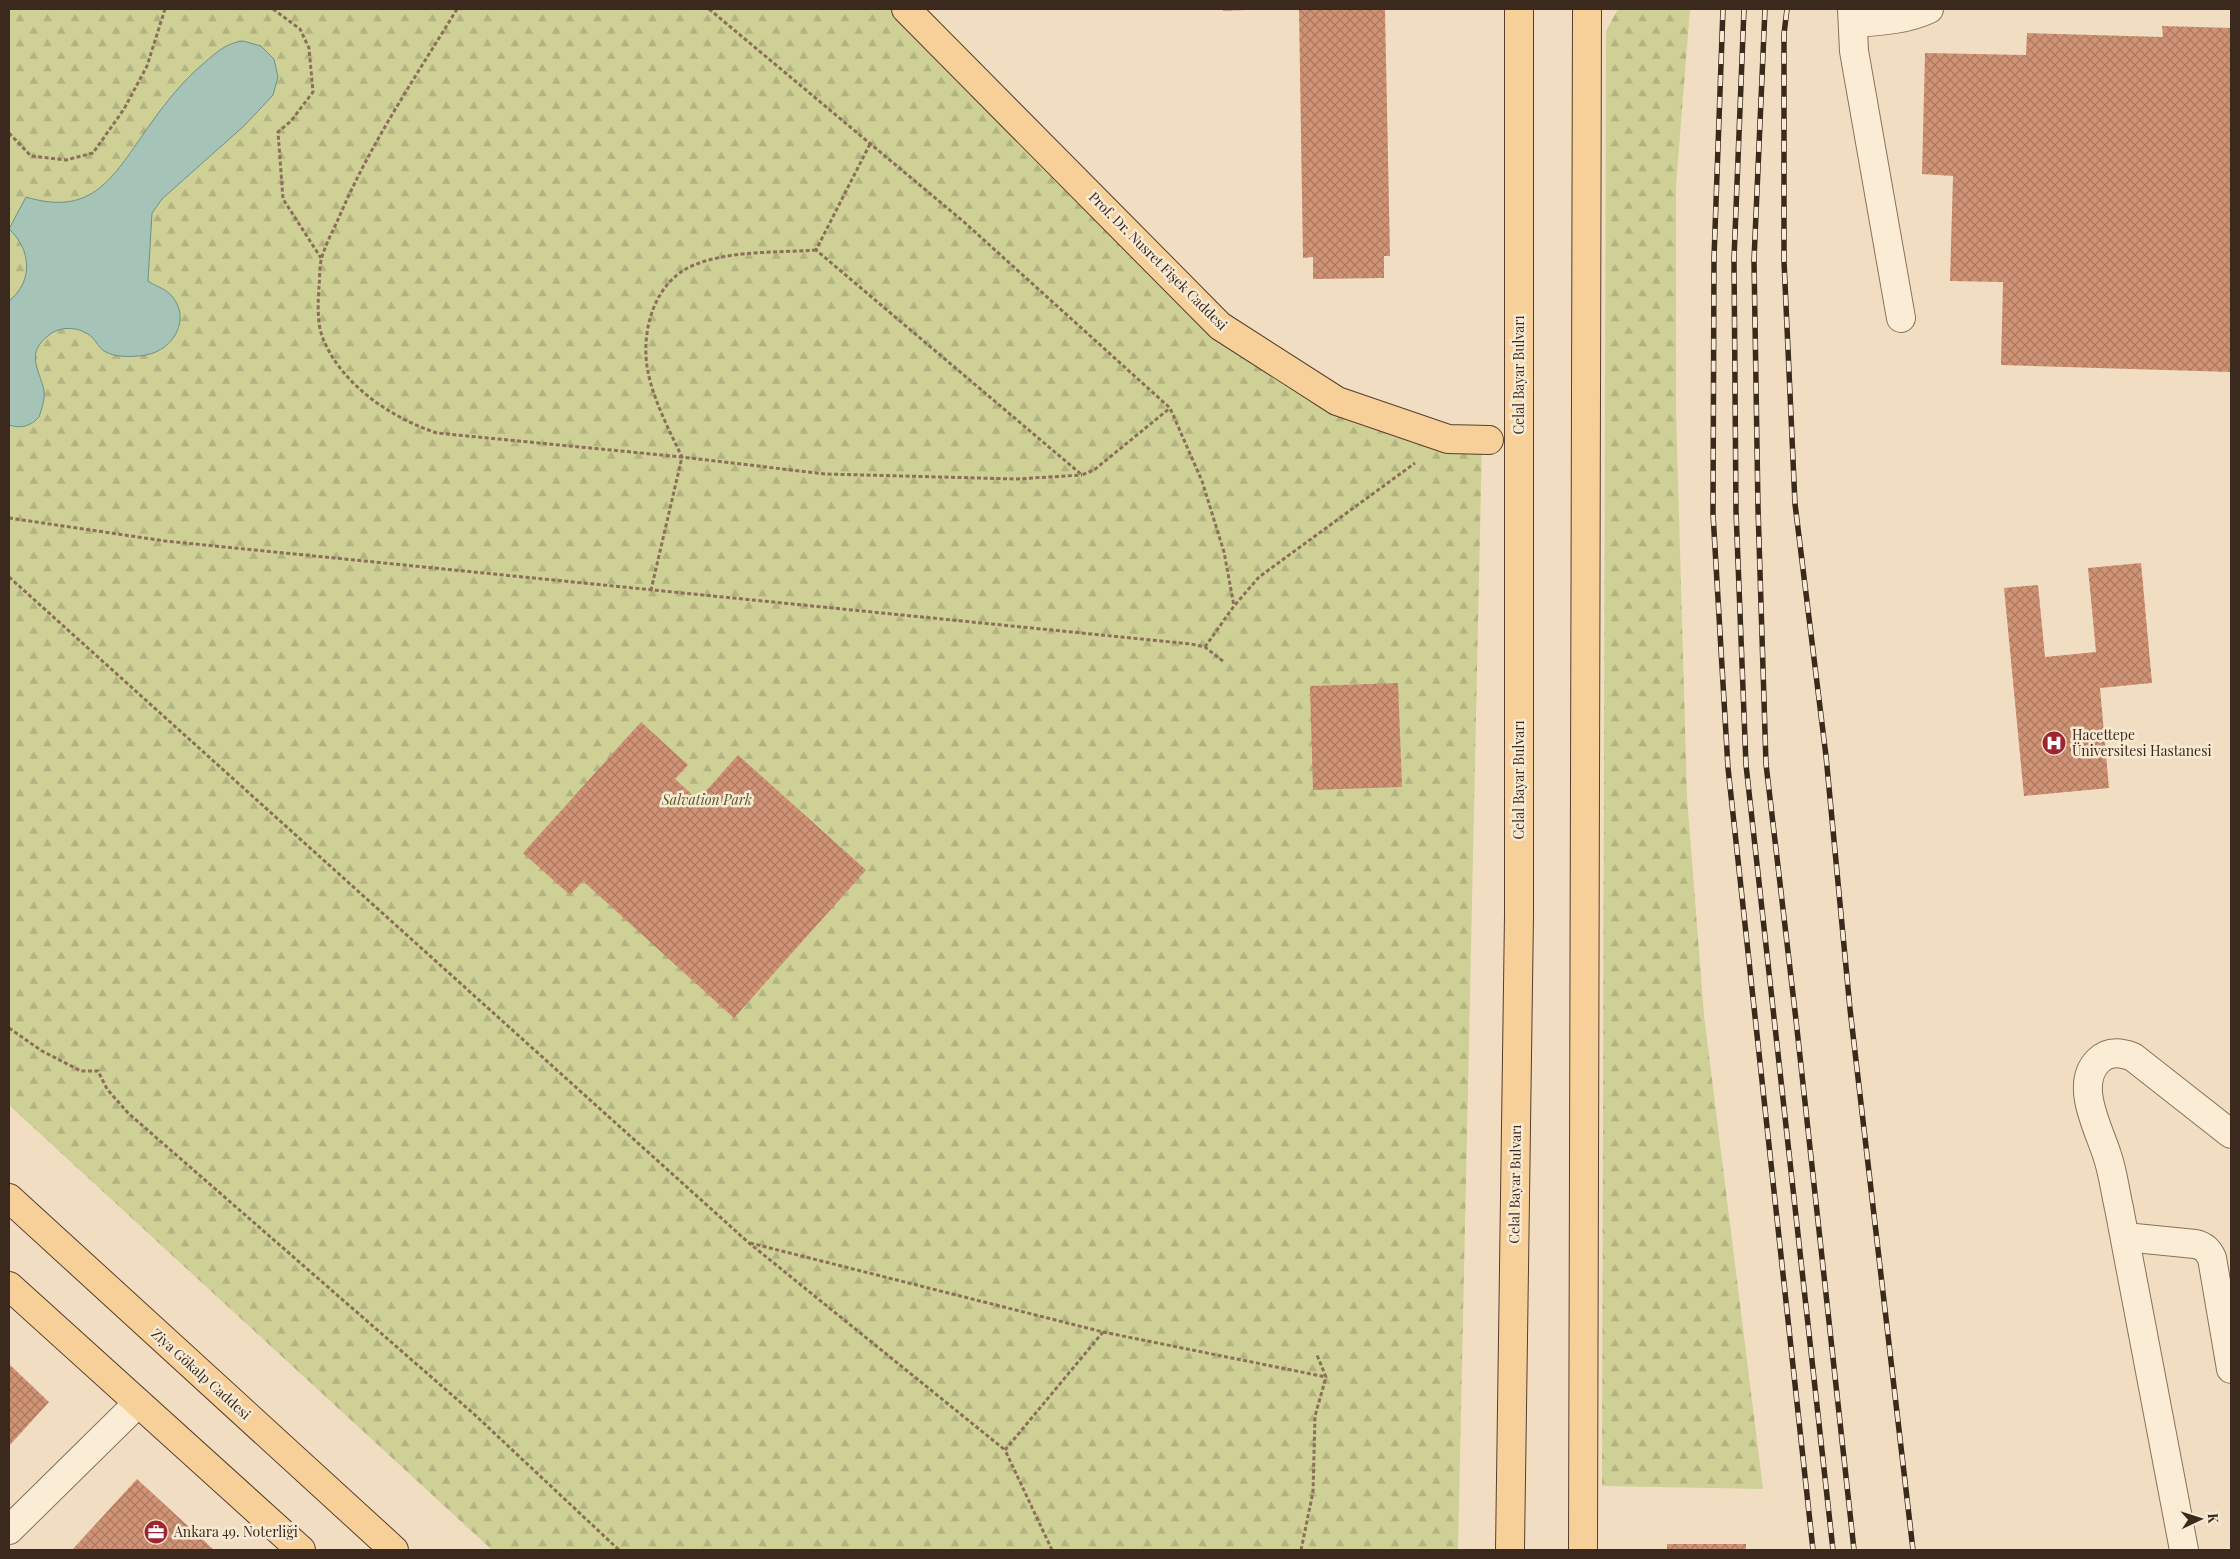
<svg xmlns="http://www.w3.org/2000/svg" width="2240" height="1559" font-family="'Playfair Display',serif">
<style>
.forest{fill:url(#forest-firs)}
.water{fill:#a5c3b7;stroke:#6b9285}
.building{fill:url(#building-cross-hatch)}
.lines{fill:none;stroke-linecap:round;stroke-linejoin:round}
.minor-casing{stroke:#8c6f58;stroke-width:30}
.major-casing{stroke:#593d2d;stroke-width:30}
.path{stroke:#8c6f58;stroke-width:3;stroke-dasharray:4 2.5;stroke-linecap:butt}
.minor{stroke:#fbecd6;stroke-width:28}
.major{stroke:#f6d098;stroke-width:28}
.rail-casing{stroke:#3b291d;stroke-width:5.5}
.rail{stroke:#f8e9d3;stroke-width:4;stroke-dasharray:11;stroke-linecap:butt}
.labels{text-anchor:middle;stroke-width:5;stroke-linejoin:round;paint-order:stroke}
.street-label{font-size:14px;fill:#3b291d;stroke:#f8e9d3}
.poi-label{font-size:14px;fill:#3b291d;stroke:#f8e9d3;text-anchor:start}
.park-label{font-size:14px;font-style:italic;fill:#505923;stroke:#f8e9d3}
</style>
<defs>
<pattern id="forest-firs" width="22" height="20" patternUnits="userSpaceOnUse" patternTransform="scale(1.25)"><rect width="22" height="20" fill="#ced096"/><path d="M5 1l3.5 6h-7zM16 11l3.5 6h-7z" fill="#b2b381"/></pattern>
<pattern id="building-cross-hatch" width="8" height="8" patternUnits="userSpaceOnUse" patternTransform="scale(1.25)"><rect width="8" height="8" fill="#d19376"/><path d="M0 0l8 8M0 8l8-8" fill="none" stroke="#ab7860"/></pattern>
</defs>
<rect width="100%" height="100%" fill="#f1dec2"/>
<g class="forest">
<polygon points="9,9 906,9 1220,326 1337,401 1482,440 1458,1550 492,1550 9,1105"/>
<polygon points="1618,9 1690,9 1676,185 1676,410 1687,797 1704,1015 1763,1489 1602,1486 1606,31"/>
</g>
<path class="water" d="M243,41L261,46L274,59L278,77L273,95L245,125L162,199L152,213L148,281C155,286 164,288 171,295C192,318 174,350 146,355C134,357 115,358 104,351C99,348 96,341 92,337C80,327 62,325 49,335C25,353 39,369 44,390C45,399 42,408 39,417C31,426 21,429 9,425V301C34,281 31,249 9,229L26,197C89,216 110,182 142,136C160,110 180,83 204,63C217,52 226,43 243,41Z"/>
<g class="building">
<polygon points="1223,9 1246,9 1246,10 1223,11"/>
<polygon points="1299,9 1385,9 1390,256 1384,256 1384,278 1313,279 1313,257 1303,258"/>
<polygon points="2162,26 2231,28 2231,372 2001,365 2003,282 1950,281 1953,176 1922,174 1925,53 2026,55 2027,33 2163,37"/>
<polygon points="2141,563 2152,683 2100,688 2109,788 2024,796 2004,588 2038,585 2045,657 2096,652 2088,568"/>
<polygon points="1398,683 1402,787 1313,790 1310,686"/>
<polygon points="641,722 688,765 675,779 698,800 738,755 866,870 734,1018 583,881 570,895 523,853"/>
<polygon points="9,1364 49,1402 9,1446"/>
<polygon points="137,1479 214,1550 72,1550"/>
<rect x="1667" y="1544" width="79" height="6"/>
</g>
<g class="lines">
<defs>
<g id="minor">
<polyline points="1852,9 1854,51 1901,318"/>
<path d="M1853,23C1879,21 1906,20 1929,9"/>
<path d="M2125,1237L2195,1244C2204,1246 2208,1250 2212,1258L2231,1369"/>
<polyline points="9,1530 138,1403"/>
<path d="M2184,1550L2119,1208C2115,1191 2113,1172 2107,1155C2099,1129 2074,1085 2098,1061C2108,1051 2120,1052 2133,1057L2231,1134"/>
</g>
<g id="major">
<polyline points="906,9 1220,326 1337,401 1448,439 1489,440"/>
<polyline points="9,1198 394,1550"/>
<polyline points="9,1286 301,1550"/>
<polyline points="1510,1550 1519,915 1519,9"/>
<polyline points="1583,1550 1587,9"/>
</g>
</defs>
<use href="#minor" class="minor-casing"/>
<use href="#major" class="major-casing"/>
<g class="path">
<polyline points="273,9 300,29 309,48 313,92 291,121 278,132 283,199 321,258"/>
<path d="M457,9C416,76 371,143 340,215C334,229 326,243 322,257C319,266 320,278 319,287C318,301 317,322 322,336C340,384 391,418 437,433L682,457L651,590"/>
<polyline points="709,9 964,222 1170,408 1202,481 1224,552 1234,606"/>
<polyline points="9,133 31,156 66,160 93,153 124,109 147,66 165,9"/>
<polyline points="870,144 816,250 1082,475 1094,470 1170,408"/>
<path d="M816,250C777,253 731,250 694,265C654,281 640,332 648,372C654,401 669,430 682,457L825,474L1017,479L1082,475"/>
<polyline points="9,518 165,541 1191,644 1205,647 1224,662"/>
<polyline points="9,577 749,1243 1005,1450"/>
<polyline points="1205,647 1234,606 1259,577 1415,463"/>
<polyline points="9,1028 42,1051 81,1071 98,1071 107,1089 128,1113 475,1415 619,1550"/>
<polyline points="750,1243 1103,1332 1326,1377"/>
<polyline points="1052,1550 1005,1450 1103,1332"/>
<polyline points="1301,1550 1313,1492 1315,1416 1326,1377 1317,1355"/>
</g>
<use href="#minor" class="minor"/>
<use href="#major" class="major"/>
<defs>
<g id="rail">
<polyline points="1723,9 1714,258 1713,514 1728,768 1813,1550"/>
<polyline points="1744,9 1734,259 1736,511 1746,765 1833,1550"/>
<polyline points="1765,9 1754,260 1758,508 1766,764 1796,1020 1854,1550"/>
<polyline points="1787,9 1784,34 1784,261 1795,504 1826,756 1850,1009 1913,1550"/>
</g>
</defs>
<use href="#rail" class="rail-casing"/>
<use href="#rail" class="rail"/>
</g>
<defs>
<symbol id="hospital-disc" viewBox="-11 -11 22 22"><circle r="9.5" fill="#9f2431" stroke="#f8e9d3"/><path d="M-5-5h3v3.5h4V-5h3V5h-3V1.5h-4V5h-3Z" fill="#fff"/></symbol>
<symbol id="office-disc" viewBox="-11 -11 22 22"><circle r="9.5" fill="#9f2431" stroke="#f8e9d3"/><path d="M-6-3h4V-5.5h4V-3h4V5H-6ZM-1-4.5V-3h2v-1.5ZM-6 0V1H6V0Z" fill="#fff"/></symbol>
</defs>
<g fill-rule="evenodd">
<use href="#hospital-disc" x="2040" y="729" width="28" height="28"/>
<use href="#office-disc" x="142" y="1518" width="28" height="28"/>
</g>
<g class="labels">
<g class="street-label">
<text transform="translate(1158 261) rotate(45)" y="5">Prof. Dr. Nusret Fişek Caddesi</text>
<text transform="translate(1519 375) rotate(-90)" y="5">Celal Bayar Bulvarı</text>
<text transform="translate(1519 780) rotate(-90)" y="5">Celal Bayar Bulvarı</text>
<text transform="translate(1515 1184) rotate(-89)" y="5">Celal Bayar Bulvarı</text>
<text transform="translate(201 1374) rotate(42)" y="5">Ziya Gökalp Caddesi</text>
</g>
<g class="poi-label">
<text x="2072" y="740">Hacettepe<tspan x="2072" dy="16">Üniversitesi Hastanesi</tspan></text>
<text x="174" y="1537">Ankara 49. Noterliği</text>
</g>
<g class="park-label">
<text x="707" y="805">Salvation Park</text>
</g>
</g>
<rect width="2240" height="1559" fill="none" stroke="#3b291d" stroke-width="20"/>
<g transform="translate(2200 1519) rotate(86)" stroke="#f8e9d3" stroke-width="4" paint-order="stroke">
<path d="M0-4L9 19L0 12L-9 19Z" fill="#3b291d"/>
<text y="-8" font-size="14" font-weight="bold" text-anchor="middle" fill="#3b291d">K</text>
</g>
</svg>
